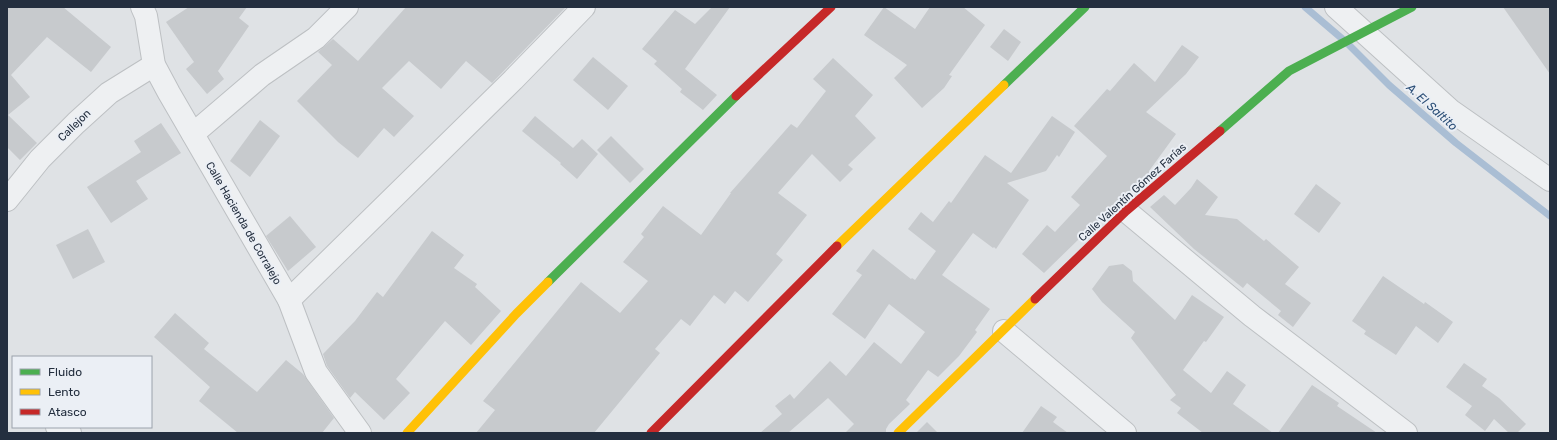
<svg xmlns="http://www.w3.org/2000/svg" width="1557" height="440" font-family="Rubik,sans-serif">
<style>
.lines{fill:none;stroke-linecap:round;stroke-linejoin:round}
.stream{stroke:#aabed4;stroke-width:7}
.building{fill:#c7cacd}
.street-casing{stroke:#bdc0c3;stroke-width:24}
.street{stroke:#eef0f2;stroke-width:22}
.fast{stroke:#4caf50;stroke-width:9}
.slow{stroke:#ffc107;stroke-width:9}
.jam{stroke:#c62828;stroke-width:9}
.labels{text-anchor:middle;stroke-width:4;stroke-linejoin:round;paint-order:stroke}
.street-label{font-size:11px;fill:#242f3f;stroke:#ebeff5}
.water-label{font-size:12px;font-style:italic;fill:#2b4e76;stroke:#ebeff5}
</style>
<rect width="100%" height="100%" fill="#dfe2e5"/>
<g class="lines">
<polyline class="stream" points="1305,7 1346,42 1389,85 1456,143 1550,216"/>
</g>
<g class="building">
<polygon points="7,7 63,7 111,47 91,72 47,37 11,75 30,97 8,115 37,143 20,160 7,147"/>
<polygon points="189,7 247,7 239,18 249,26 218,71 224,79 207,94 186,69 194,62 166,22"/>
<polygon points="406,7 566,7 492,83 466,61 441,89 409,61 382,88 414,116 394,137 384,128 358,158 338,142 297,101 332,65 318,52 333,39 358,61"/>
<polygon points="712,7 730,7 685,69 717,95 703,110 680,92 682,89 654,64 657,61 642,49 675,10 695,24"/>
<polygon points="884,7 915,29 930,7 963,7 985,25 949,75 952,76 944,88 922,108 894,78 907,65 864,35"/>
<polygon points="1503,7 1550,7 1550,74"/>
<polygon points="1004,29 1021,42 1008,61 990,47"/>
<polygon points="1182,45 1199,57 1186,74 1146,112 1176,134 1149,171 1151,173 1148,175 1117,202 1044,273 1022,254 1047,225 1055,232 1080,205 1071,197 1107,156 1074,126 1107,89 1110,91 1134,63 1155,82"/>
<polygon points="593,57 628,86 608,110 573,80"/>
<polygon points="833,58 873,95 855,116 876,138 848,165 853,169 840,182 812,154 778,193 807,215 776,254 783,260 748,302 735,291 725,304 714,295 690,326 681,319 655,349 660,353 594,433 476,433 495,410 483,401 581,282 620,313 648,281 623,262 644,237 641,234 663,206 701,235 731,193 730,193 791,124 797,128 826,91 813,79"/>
<polygon points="535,116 573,148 582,139 598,154 577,179 560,164 561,163 522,131"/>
<polygon points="1052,116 1075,132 1059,157 1057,155 1046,171 1007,183 1029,200 996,249 994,247 993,248 973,233 942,275 990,309 975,330 977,332 959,356 938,377 928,370 906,400 910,404 889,424 886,429 886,433 845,433 854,424 828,398 788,433 760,433 782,414 775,406 790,394 794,399 830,361 846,376 874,342 901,364 925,332 889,304 865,339 832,314 862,275 856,271 873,249 911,279 912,278 915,280 936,251 908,229 921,212 933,222 949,201 951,203 985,155 1011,173"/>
<polygon points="260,120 280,136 250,177 230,161"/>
<polygon points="161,123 181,153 136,181 148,199 111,223 87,187 141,152 134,141"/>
<polygon points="611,136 644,169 630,183 597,150"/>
<polygon points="1197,179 1218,197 1205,215 1237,219 1264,241 1266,239 1299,267 1285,284 1311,303 1293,327 1278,315 1281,311 1247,283 1243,288 1194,249 1150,207 1164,195 1175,205 1191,188"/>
<polygon points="1316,184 1341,203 1319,233 1294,214"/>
<polygon points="290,216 316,247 288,271 266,236"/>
<polygon points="88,229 105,262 73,279 56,245"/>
<polygon points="432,231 464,255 454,268 477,284 475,287 501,311 471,345 445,321 396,379 410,393 384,420 355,392 350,398 327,366 323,354 355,321 377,292 383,297"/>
<polygon points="1123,264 1132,271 1133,281 1175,320 1192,295 1224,317 1206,342 1204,341 1183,370 1211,393 1227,371 1246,385 1233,404 1273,433 1203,433 1177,413 1181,408 1170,400 1176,395 1131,338 1135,332 1102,302 1092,289 1109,266"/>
<polygon points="1383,276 1424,304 1425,302 1453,322 1438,343 1416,326 1396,355 1364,334 1366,331 1352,321"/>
<polygon points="175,313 209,343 204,349 257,392 286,360 303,374 334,418 322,433 238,433 199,401 210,387 154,337"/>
<polygon points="1464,363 1487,379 1482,386 1499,398 1526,424 1517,433 1509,433 1494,419 1485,431 1465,415 1472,406 1446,387"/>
<polygon points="1312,385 1339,403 1337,406 1377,433 1278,433"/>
<polygon points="1041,406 1057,417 1053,422 1068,433 1022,433"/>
<polygon points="927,422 938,433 916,433"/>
</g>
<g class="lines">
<defs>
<g id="street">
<polyline points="142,7 146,16 154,65 169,93 289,300 316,372 360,433"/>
<polyline points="1336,7 1450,110 1550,180"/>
<polyline points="193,134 262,75 316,38 347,7"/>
<polyline points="7,200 40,159 76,123 109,93 154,65"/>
<polyline points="1126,211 1252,316 1406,433"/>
<polyline points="289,300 513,80 584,7"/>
<polyline points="1004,331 1125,433"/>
<polyline points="57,427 70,433"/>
</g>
</defs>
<use href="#street" class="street-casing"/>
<use href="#street" class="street"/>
<g class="fast">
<polyline points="1004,85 1085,7"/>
<polyline points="1220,131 1289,71 1412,7"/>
<polyline points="548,282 736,96"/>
</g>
<g class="slow">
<polyline points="837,246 1004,85"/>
<polyline points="407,433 516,314 548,282"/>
<polyline points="898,433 1035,299"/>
</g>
<g class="jam">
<polyline points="736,96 831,7"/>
<polyline points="1035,299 1126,211 1220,131"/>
<polyline points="651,433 837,246"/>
</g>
</g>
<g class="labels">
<g class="street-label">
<text transform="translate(74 125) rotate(-44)" y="4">Callejon</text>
<text transform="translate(1132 192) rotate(-42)" y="4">Calle Valentín Gómez Farías</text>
<text transform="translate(244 223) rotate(60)" y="4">Calle Hacienda de Corralejo</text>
</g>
<g class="water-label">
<text transform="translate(1432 107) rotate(42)" y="4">A. El Saltito</text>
</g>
</g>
<rect width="1557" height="440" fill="none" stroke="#242f3f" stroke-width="16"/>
<rect x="12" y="356" width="140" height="72" fill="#ebeff5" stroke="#9ba2ac"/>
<rect x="20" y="369" width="20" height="6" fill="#4caf50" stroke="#9ba2ac"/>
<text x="48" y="376" font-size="12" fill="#242f3f">Fluido</text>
<rect x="20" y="389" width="20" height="6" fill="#ffc107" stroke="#9ba2ac"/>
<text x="48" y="396" font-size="12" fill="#242f3f">Lento</text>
<rect x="20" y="409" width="20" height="6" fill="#c62828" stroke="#9ba2ac"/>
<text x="48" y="416" font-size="12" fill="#242f3f">Atasco</text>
</svg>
